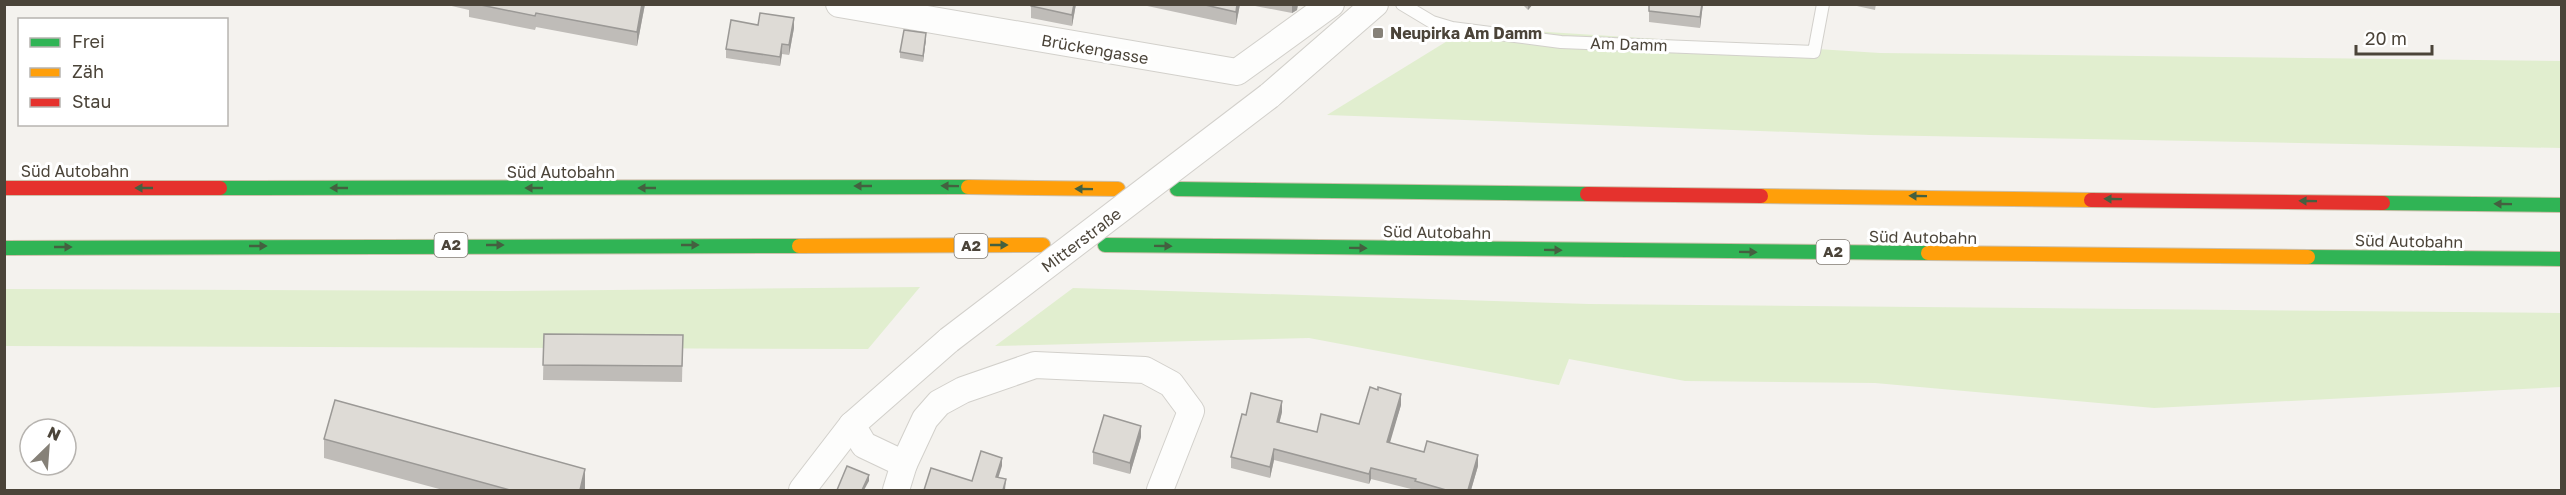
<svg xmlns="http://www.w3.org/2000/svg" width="2566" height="495" font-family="'Golos Text',sans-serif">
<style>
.green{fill:#e1eecf}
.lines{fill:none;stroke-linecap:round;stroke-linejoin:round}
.lane-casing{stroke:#d2d0cb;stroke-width:14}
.street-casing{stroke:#d2d0cb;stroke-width:28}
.fast-casing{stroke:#ccbfa9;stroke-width:16}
.slow-casing{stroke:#ccbfa9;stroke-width:16}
.jam-casing{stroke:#ccbfa9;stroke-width:16}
.lane{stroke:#fdfdfc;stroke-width:12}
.street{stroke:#fdfdfc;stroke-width:26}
.fast{stroke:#30b455;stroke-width:14}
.slow{stroke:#ff9f0a;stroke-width:14}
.jam{stroke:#e5322d;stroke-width:14}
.street-bridge-casing{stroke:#d2d0cb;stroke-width:28;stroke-linecap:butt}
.street-bridge{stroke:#fdfdfc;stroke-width:26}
.wall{fill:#bfbcb8}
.shaded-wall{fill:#9b9996}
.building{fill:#dedbd6;stroke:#9b9996;stroke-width:1.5}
.oneway{fill:#446040}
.poi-dot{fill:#868178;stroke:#fff;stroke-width:2}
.labels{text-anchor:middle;stroke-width:6;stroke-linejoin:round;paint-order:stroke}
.shield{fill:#fff;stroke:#817c74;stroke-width:1.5}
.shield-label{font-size:15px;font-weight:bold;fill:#4b4439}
.poi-label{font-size:16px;font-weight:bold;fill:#4b4439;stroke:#fff;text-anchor:start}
.street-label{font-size:16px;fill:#4b4439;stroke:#fff}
</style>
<rect width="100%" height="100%" fill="#f4f2ee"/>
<g class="green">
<polygon points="1470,27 1880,53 2562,61 2561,148 1870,135 1327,115"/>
<polygon points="920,287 868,349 5,346 5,289 508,291"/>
<polygon points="1073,288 1589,304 2561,313 2561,387 2154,408 1875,383 1685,381 1569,359 1559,385 1309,338 995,346"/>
</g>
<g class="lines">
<defs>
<polyline id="lane" points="1402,4 1432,22 1452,28 1561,42 1814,52 1823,4"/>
<g id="street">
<polyline points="839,4 1237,72 1331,4"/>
<polyline points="1269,96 1375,4"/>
<polyline points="852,425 864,445 904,464 896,490"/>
<polyline points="904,464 925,419 939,403 963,390 1035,365 1145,370 1171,384 1191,411 1160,490"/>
<polyline points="802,490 852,425 949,340"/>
</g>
<g id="fast">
<polyline points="220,188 968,187"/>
<polyline points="1177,189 1587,194"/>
<polyline points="2383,203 2562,205"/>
<polyline points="1105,245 1928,253"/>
<polyline points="4,248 799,246"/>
<polyline points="2308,257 2562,259"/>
</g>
<g id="slow">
<polyline points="968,187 1118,189"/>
<polyline points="1761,196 2091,200"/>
<polyline points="799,246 1043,245"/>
<polyline points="1928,253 2308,257"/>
</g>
<g id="jam">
<polyline points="4,188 220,188"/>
<polyline points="1587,194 1761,196"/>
<polyline points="2091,200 2383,203"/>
</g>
</defs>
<use href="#lane" class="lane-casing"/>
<use href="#street" class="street-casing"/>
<use href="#fast" class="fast-casing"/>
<use href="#slow" class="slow-casing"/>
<use href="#jam" class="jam-casing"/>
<use href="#lane" class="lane"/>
<use href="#street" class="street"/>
<use href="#fast" class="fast"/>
<use href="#slow" class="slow"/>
<use href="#jam" class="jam"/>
<defs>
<polyline id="street-bridge" points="949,340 1269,96"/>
</defs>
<use href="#street-bridge" class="street-bridge-casing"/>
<use href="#street-bridge" class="street-bridge"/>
</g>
<g class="wall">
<polygon points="443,4 645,4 637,46 536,27 535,30 469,17 469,10"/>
<polygon points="1076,4 1072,26 1031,18 1031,6"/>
<polygon points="1138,4 1240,4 1236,25"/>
<polygon points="1245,4 1298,4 1297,10 1292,13"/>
<polygon points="1522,4 1533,4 1528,10"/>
<polygon points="1703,4 1700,28 1649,22 1649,11"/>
<polygon points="1848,4 1876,4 1875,10"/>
<polygon points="758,25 794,28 789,55 782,54 780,66 726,58 726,49"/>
<polygon points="926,39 923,62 900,58 900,52"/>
<polygon points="544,334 683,335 682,382 543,380"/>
<polygon points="1401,405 1389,443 1478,466 1471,490 1415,490 1371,479 1369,484 1274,460 1270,478 1231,468 1231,457 1246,415 1282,412 1279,423 1317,432 1359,424"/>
<polygon points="1141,437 1130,474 1093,464 1093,452"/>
<polygon points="324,439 585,488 585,490 443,490 324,458"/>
</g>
<g class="shaded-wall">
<polygon points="642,4 645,4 637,46 637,32"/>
<polygon points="1074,4 1076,4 1072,26 1072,15"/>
<polygon points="1237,4 1240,4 1236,25 1236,12"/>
<polygon points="1292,4 1298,4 1297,10 1292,13"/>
<polygon points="1528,4 1533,4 1528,10"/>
<polygon points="1702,4 1703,4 1700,28 1700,17"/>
<polygon points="794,18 794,28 789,55 789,45"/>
<polygon points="926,33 926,39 923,62 923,56"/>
<polygon points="782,44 782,54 780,66 780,57"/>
<polygon points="1401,394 1401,405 1387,453 1387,442"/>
<polygon points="1282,401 1282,412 1277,433 1277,422"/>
<polygon points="1141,426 1141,437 1130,474 1130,463"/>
<polygon points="1274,449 1274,460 1270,478 1270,467"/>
<polygon points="1478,455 1478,466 1471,490 1468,490"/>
<polygon points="1002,458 1002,466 996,485 996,477"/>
<polygon points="1371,468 1371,479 1369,484 1369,474"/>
<polygon points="585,469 585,490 580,490"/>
<polygon points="869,475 869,481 864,490 862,490"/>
<polygon points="1006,479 1005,490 1003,490"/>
</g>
<g class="building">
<polygon points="476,4 642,4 637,32 536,13 535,16"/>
<polygon points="1031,4 1074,4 1072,15 1031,6"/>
<polygon points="1201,4 1237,4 1236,12"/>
<polygon points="1649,4 1702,4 1700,17 1649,11"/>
<polygon points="760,13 794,18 789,45 782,44 780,57 726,49 731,20 758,25"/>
<polygon points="904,30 926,33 923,56 900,52"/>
<polygon points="544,334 683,335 682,366 543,365"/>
<polygon points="1370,387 1378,390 1378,387 1401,394 1387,442 1424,452 1427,441 1478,455 1468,490 1446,490 1415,481 1416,479 1371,468 1369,474 1274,449 1270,467 1231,457 1242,414 1246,415 1251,393 1282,401 1277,422 1317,432 1321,414 1359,424"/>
<polygon points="335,400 585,469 580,490 510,490 324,439"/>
<polygon points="1104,415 1141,426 1130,463 1093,452"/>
<polygon points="981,451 1002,458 996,477 1006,479 1003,490 924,490 931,468 972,481"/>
<polygon points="847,466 869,475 862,490 837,490"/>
</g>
<defs><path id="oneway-solid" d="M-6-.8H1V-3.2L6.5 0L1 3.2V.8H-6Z" transform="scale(1.5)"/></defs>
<g class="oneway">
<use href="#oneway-solid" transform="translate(863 186) rotate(180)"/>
<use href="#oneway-solid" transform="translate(950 186) rotate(-179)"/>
<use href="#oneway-solid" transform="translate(144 188) rotate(-180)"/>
<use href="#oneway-solid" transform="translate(339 188) rotate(-180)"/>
<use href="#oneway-solid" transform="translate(534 188) rotate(-180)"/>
<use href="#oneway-solid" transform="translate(647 188) rotate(180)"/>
<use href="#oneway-solid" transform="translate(1084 189) rotate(-179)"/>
<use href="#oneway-solid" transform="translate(1918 196) rotate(-179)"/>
<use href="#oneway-solid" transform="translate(2113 199) rotate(-179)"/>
<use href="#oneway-solid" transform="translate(2308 201) rotate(-179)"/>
<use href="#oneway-solid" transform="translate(2503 204) rotate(-179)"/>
<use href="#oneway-solid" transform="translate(495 245)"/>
<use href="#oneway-solid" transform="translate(690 245)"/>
<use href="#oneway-solid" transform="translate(999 245)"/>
<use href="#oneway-solid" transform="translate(258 246)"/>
<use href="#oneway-solid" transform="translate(1163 246) rotate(1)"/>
<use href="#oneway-solid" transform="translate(63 247)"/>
<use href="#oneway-solid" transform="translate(1358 248) rotate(1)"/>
<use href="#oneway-solid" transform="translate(1553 250) rotate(1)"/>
<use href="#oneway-solid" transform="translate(1748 252) rotate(1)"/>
</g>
<rect class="poi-dot" x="1372" y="27" width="12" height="12" rx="3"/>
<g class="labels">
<g class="shield">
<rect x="434.5" y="233" width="33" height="24" rx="4.5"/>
<rect x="954.5" y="234" width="33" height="24" rx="4.5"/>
<rect x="1816.5" y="240" width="33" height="24" rx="4.5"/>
</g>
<g class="shield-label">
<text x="451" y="250">A2</text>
<text x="971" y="251">A2</text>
<text x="1833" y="257">A2</text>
</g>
<g class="poi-label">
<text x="1390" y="39">Neupirka Am Damm</text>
</g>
<g class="street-label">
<text transform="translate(1629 44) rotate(2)" y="6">Am Damm</text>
<text transform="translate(1095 49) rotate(10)" y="6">Brückengasse</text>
<text x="75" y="177">Süd Autobahn</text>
<text x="561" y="178">Süd Autobahn</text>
<text transform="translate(1437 232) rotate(1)" y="6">Süd Autobahn</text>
<text transform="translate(1923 237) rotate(1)" y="6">Süd Autobahn</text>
<text transform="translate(1081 240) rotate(-37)" y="6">Mitterstraße</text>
<text transform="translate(2409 241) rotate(1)" y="6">Süd Autobahn</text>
</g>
</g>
<rect width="2566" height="495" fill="none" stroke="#4b4439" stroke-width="12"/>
<rect x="18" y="18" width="210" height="108" fill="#ffffff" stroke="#b7b4b0" stroke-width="1.5"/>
<rect x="30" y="38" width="30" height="9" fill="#30b455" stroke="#b7b4b0" stroke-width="1.5"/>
<text x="72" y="48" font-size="18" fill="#4b4439">Frei</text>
<rect x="30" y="68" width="30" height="9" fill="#ff9f0a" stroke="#b7b4b0" stroke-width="1.5"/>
<text x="72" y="78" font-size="18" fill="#4b4439">Zäh</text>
<rect x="30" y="98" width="30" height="9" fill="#e5322d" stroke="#b7b4b0" stroke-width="1.5"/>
<text x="72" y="108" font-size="18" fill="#4b4439">Stau</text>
<g transform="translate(48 447) rotate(25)"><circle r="28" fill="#ffffff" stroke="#b7b4b0" stroke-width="1.5"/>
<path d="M0-4.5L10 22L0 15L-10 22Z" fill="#868178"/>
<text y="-9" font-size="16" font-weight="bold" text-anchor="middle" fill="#4b4439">N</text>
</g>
<path d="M2356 45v9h76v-9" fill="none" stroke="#4b4439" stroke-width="3"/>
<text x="2365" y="45" font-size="18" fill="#4b4439" stroke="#ffffff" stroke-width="4.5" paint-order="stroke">20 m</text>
</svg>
